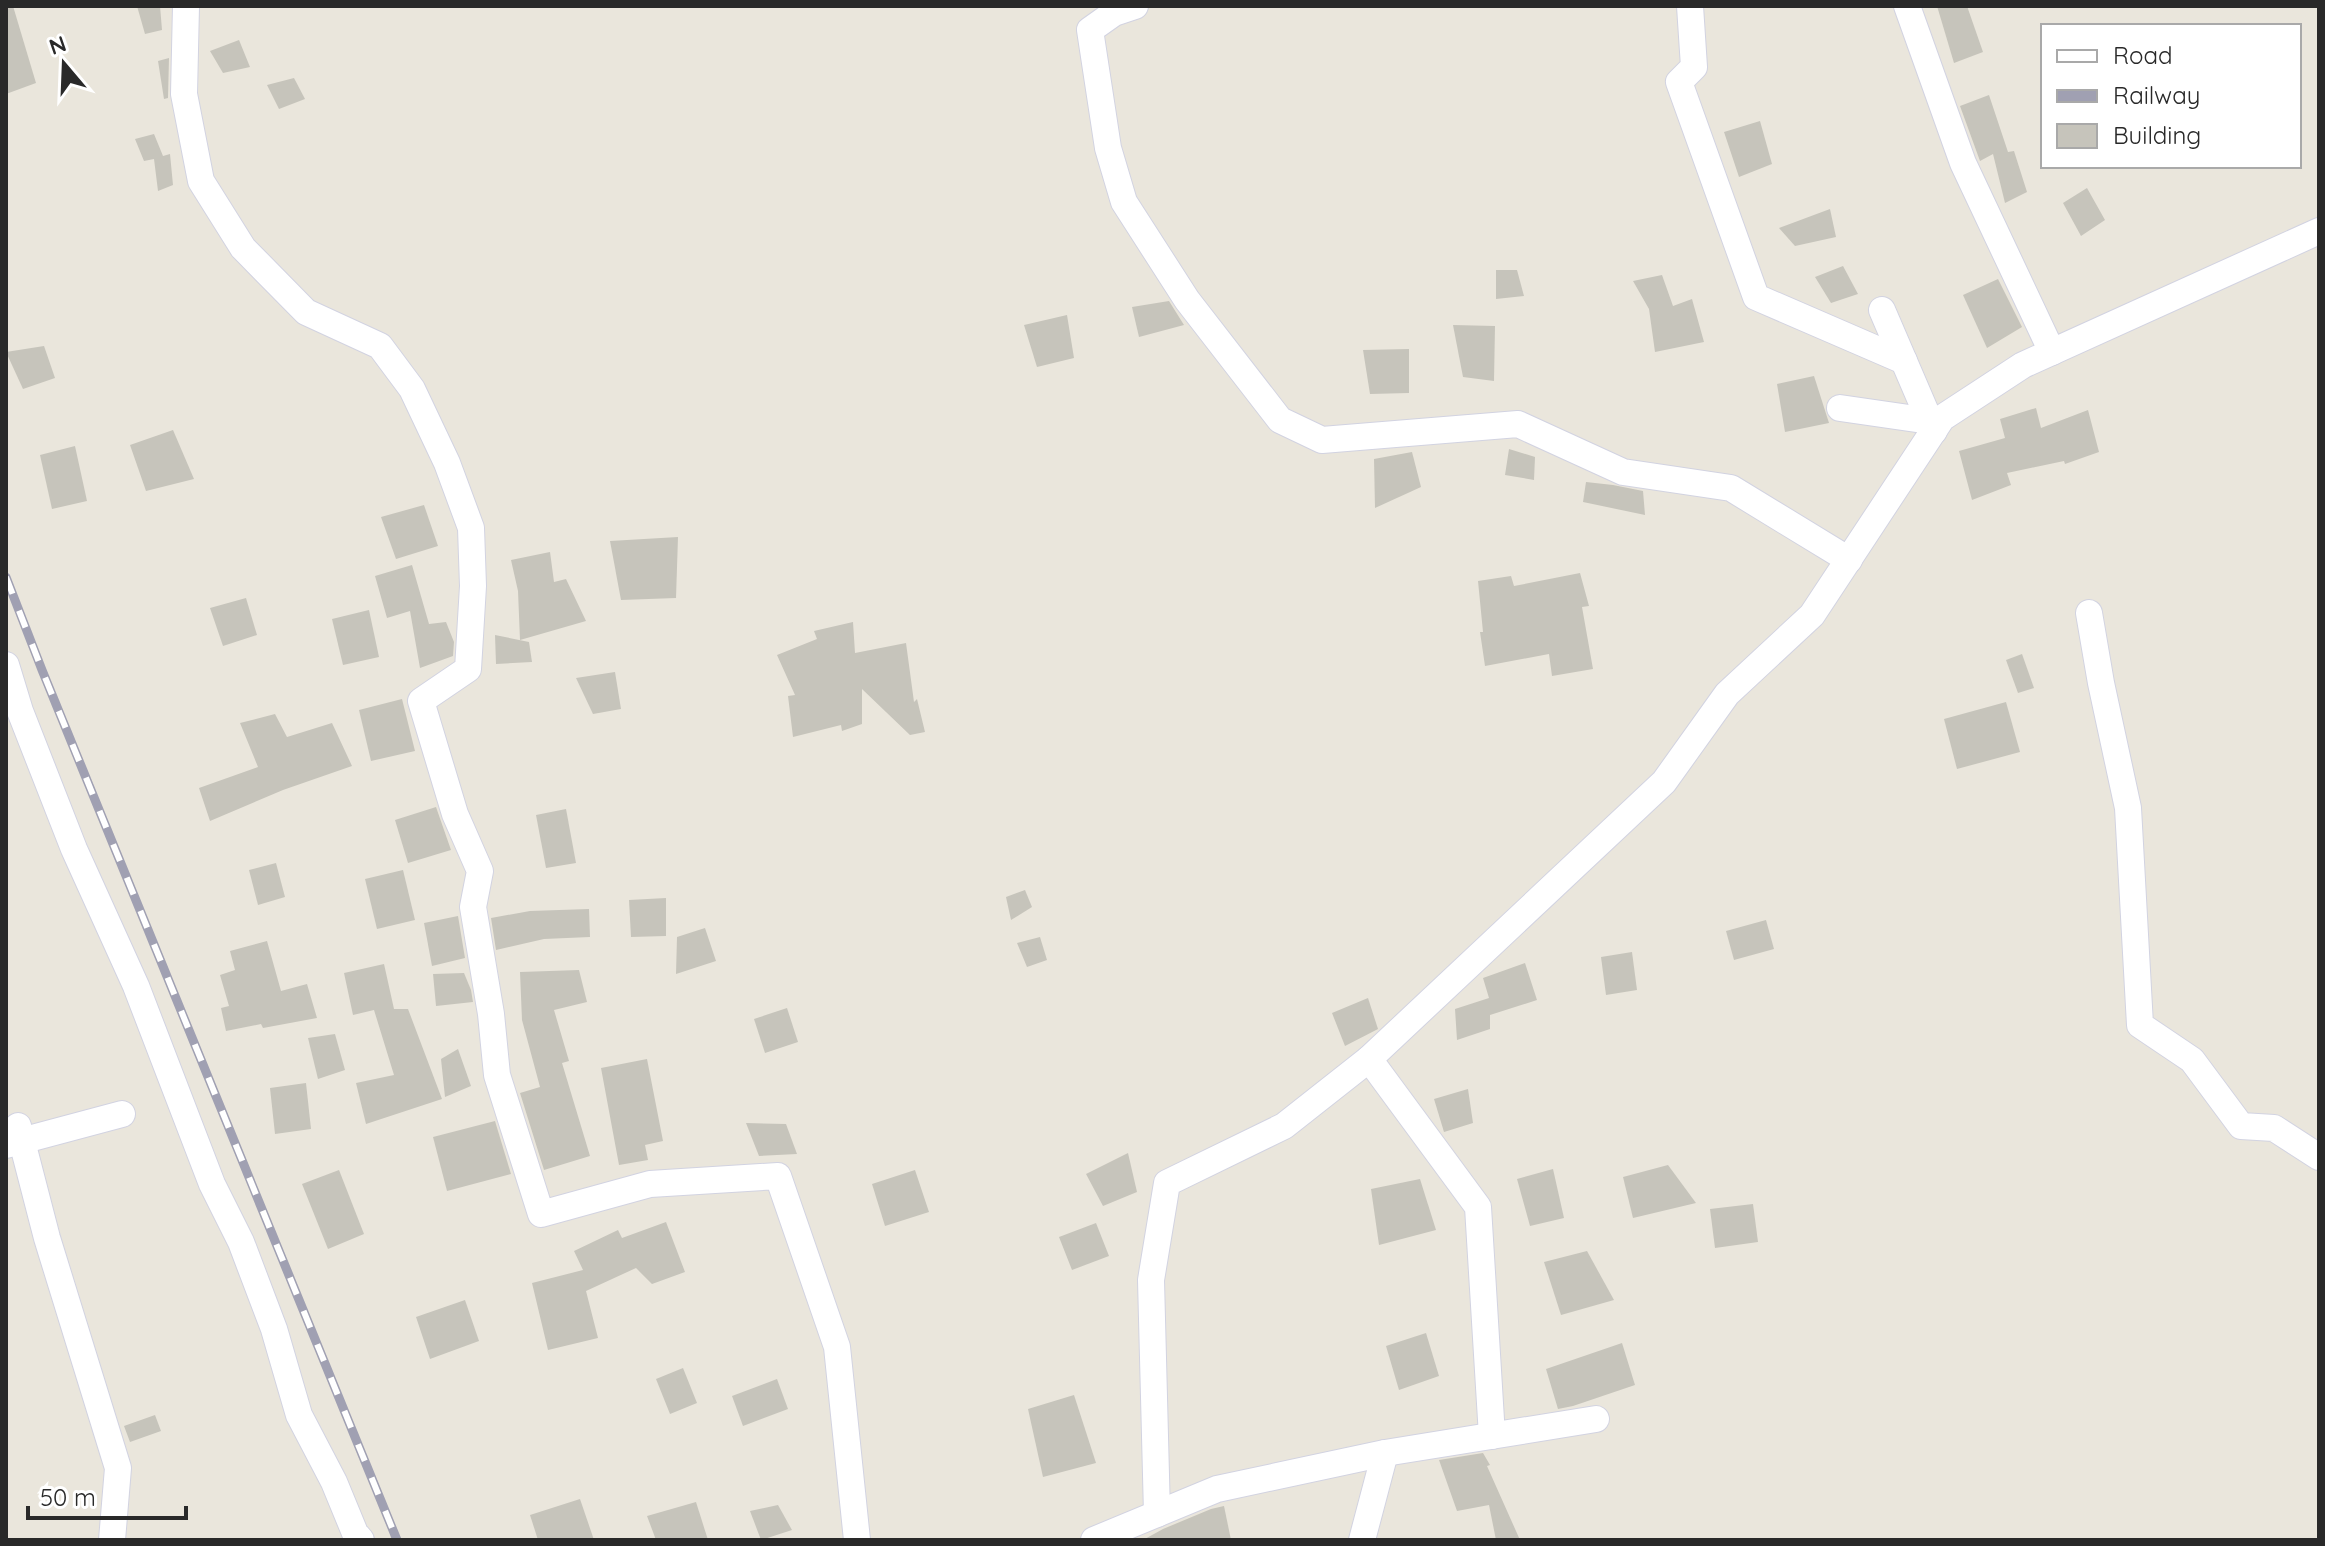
<svg xmlns="http://www.w3.org/2000/svg" width="2325" height="1546" font-family="Quicksand,sans-serif">
<style>
.building{fill:#c6c4bb}
.lines{fill:none;stroke-linecap:round;stroke-linejoin:round}
.minor-casing{stroke:#d2d3e1;stroke-width:28}
.minor{stroke:#fff;stroke-width:26}
.rail-casing{stroke:#a0a0b2;stroke-width:9}
.rail{stroke:#fff;stroke-width:6;stroke-dasharray:18;stroke-linecap:butt}
</style>
<rect width="100%" height="100%" fill="#eae6dc"/>
<g class="building">
<polygon points="6,6 13,6 36,83 6,94"/>
<polygon points="137,6 160,6 162,30 145,34"/>
<polygon points="1937,6 1967,6 1983,52 1954,63"/>
<polygon points="239,40 250,67 223,73 210,51"/>
<polygon points="169,58 168,98 164,99 158,61"/>
<polygon points="294,78 305,99 279,109 267,85"/>
<polygon points="1989,95 2008,152 2014,151 2027,192 2005,203 1993,154 1980,161 1960,106"/>
<polygon points="1760,121 1772,164 1739,177 1724,132"/>
<polygon points="154,134 163,156 170,154 173,185 158,191 154,159 144,161 135,139"/>
<polygon points="2087,188 2105,220 2081,236 2063,203"/>
<polygon points="1830,209 1836,237 1795,246 1779,228"/>
<polygon points="1843,266 1858,294 1831,303 1815,277"/>
<polygon points="1496,270 1517,270 1524,296 1496,299"/>
<polygon points="1662,275 1673,306 1692,299 1704,342 1655,352 1649,309 1633,281"/>
<polygon points="1998,279 2022,327 1987,348 1963,295"/>
<polygon points="1169,301 1184,325 1139,337 1132,307"/>
<polygon points="1067,315 1074,358 1037,367 1024,325"/>
<polygon points="1453,325 1495,326 1494,381 1463,377"/>
<polygon points="44,346 55,378 23,389 6,352"/>
<polygon points="1409,349 1409,393 1370,394 1363,350"/>
<polygon points="1814,376 1829,423 1785,432 1777,384"/>
<polygon points="2036,408 2041,428 2088,410 2099,452 2065,464 2064,461 2007,473 2011,485 1972,500 1959,451 2005,438 2000,419"/>
<polygon points="173,430 194,479 146,491 130,445"/>
<polygon points="75,446 87,501 52,509 40,455"/>
<polygon points="1509,449 1535,457 1534,480 1505,475"/>
<polygon points="1412,452 1421,487 1375,508 1374,459"/>
<polygon points="1586,482 1613,485 1643,491 1645,515 1583,502"/>
<polygon points="424,505 438,546 396,559 381,517"/>
<polygon points="678,537 676,598 621,600 610,541"/>
<polygon points="550,552 554,582 566,579 586,621 520,640 518,591 511,560"/>
<polygon points="412,565 429,624 446,622 454,642 453,656 420,668 410,611 387,618 375,576"/>
<polygon points="1580,573 1589,606 1582,607 1593,669 1552,676 1549,654 1485,666 1480,632 1483,632 1478,581 1511,576 1514,586"/>
<polygon points="246,598 257,635 223,646 210,608"/>
<polygon points="369,610 379,657 343,665 332,619"/>
<polygon points="853,622 855,653 906,643 914,702 917,699 925,732 910,735 862,689 862,724 842,731 841,725 793,737 788,696 795,695 777,655 817,639 814,631"/>
<polygon points="495,635 529,642 532,662 496,664"/>
<polygon points="2022,654 2034,688 2018,693 2006,660"/>
<polygon points="615,672 621,709 593,714 576,678"/>
<polygon points="402,699 415,751 371,761 359,710"/>
<polygon points="2006,702 2020,752 1957,769 1944,719"/>
<polygon points="275,714 287,737 332,723 352,766 283,790 210,821 199,788 258,767 240,723"/>
<polygon points="436,807 451,850 408,863 395,820"/>
<polygon points="566,809 576,863 546,868 536,815"/>
<polygon points="276,863 285,897 258,905 249,870"/>
<polygon points="403,870 415,920 377,929 365,879"/>
<polygon points="1025,890 1032,907 1011,920 1006,897"/>
<polygon points="666,898 666,936 631,937 629,900"/>
<polygon points="589,909 590,937 544,939 496,950 491,918 530,911"/>
<polygon points="458,916 465,958 432,966 424,923"/>
<polygon points="1766,920 1774,949 1734,960 1726,931"/>
<polygon points="705,928 716,961 676,974 677,937"/>
<polygon points="1040,937 1047,960 1027,967 1017,943"/>
<polygon points="267,941 281,991 307,984 317,1018 263,1028 261,1024 226,1031 221,1008 229,1006 220,975 235,970 230,951"/>
<polygon points="1632,952 1637,990 1606,995 1601,957"/>
<polygon points="1525,963 1537,1000 1490,1015 1490,1029 1457,1040 1455,1009 1489,998 1483,978"/>
<polygon points="384,964 394,1009 408,1009 442,1099 366,1124 356,1083 394,1075 374,1010 353,1015 344,973"/>
<polygon points="579,970 587,1002 554,1010 569,1061 562,1063 590,1156 544,1170 520,1093 540,1087 522,1020 520,972"/>
<polygon points="464,973 471,990 473,1002 436,1006 433,974"/>
<polygon points="1368,998 1378,1029 1345,1046 1332,1013"/>
<polygon points="787,1008 798,1042 765,1053 754,1019"/>
<polygon points="335,1034 345,1070 318,1079 308,1038"/>
<polygon points="458,1049 471,1086 445,1097 441,1059"/>
<polygon points="647,1059 663,1141 645,1145 648,1160 619,1165 601,1068"/>
<polygon points="306,1083 311,1129 275,1134 270,1088"/>
<polygon points="1468,1089 1473,1123 1444,1132 1434,1099"/>
<polygon points="495,1121 511,1174 447,1191 433,1137"/>
<polygon points="746,1123 786,1124 797,1154 759,1156"/>
<polygon points="1128,1153 1137,1192 1103,1206 1086,1174"/>
<polygon points="1668,1165 1696,1203 1633,1218 1623,1177"/>
<polygon points="1553,1169 1564,1218 1530,1226 1517,1179"/>
<polygon points="339,1170 364,1234 328,1249 302,1184"/>
<polygon points="915,1170 929,1212 885,1226 872,1184"/>
<polygon points="1420,1179 1436,1230 1379,1245 1371,1189"/>
<polygon points="1753,1204 1758,1242 1715,1248 1710,1209"/>
<polygon points="666,1222 685,1272 652,1284 636,1268 586,1291 598,1338 548,1350 532,1283 583,1270 574,1251 618,1230 622,1238"/>
<polygon points="1096,1223 1109,1256 1072,1270 1059,1237"/>
<polygon points="1587,1251 1614,1300 1561,1315 1544,1262"/>
<polygon points="465,1300 479,1341 430,1359 416,1317"/>
<polygon points="1426,1333 1439,1376 1399,1390 1386,1346"/>
<polygon points="1622,1343 1635,1385 1573,1406 1558,1409 1546,1369"/>
<polygon points="683,1368 697,1403 670,1414 656,1379"/>
<polygon points="777,1379 788,1409 743,1426 732,1396"/>
<polygon points="1074,1395 1096,1463 1043,1477 1028,1409"/>
<polygon points="155,1415 161,1431 130,1442 124,1426"/>
<polygon points="1483,1453 1490,1465 1487,1466 1520,1540 1496,1540 1489,1505 1457,1511 1439,1460"/>
<polygon points="580,1499 594,1540 538,1540 530,1515"/>
<polygon points="696,1502 708,1540 656,1540 647,1516"/>
<polygon points="778,1505 792,1530 761,1540 750,1511"/>
<polygon points="1224,1506 1231,1540 1143,1540 1163,1529 1211,1509"/>
</g>
<g class="lines">
<defs>
<g id="minor">
<polyline points="186,6 184,94 201,181 243,248 306,312 380,346 412,389 447,463 471,528 473,586 468,669 421,701 455,814 480,871 473,907 491,1014 497,1075 541,1214 650,1184 778,1176 837,1347 857,1540"/>
<polyline points="1135,6 1114,13 1090,30 1108,148 1124,202 1187,300 1280,420 1322,440 1518,424 1623,472 1731,488 1849,560"/>
<polyline points="1690,6 1694,67 1679,82 1756,297 1904,361"/>
<polyline points="1907,6 1963,163 2052,352"/>
<polyline points="1882,310 1934,431"/>
<polyline points="1840,408 1930,421"/>
<polyline points="2089,613 2101,683 2128,808 2140,1025 2192,1060 2241,1126 2274,1128 2319,1157"/>
<polyline points="6,665 20,711 74,849 136,986 212,1184 241,1242 274,1329 299,1415 334,1482 355,1533 361,1540"/>
<polyline points="1369,1059 1478,1207 1492,1436"/>
<polyline points="18,1126 47,1238 118,1468 112,1540"/>
<polyline points="6,1145 122,1114"/>
<polyline points="1157,1514 1151,1280 1167,1183 1284,1126 1369,1059 1664,782 1727,694 1812,615 1942,418 2023,365 2319,231"/>
<polyline points="1094,1540 1217,1489 1385,1453 1596,1419"/>
<polyline points="1362,1540 1385,1453"/>
</g>
</defs>
<use href="#minor" class="minor-casing"/>
<use href="#minor" class="minor"/>
<defs>
<polyline id="rail" points="6,577 42,670 397,1540"/>
</defs>
<use href="#rail" class="rail-casing"/>
<use href="#rail" class="rail"/>
</g>
<rect width="2325" height="1546" fill="none" stroke="#292929" stroke-width="16"/>
<rect x="2041" y="24" width="260" height="144" fill="#ffffff" stroke="#a9a9a9" stroke-width="2"/>
<rect x="2057" y="50" width="40" height="12" fill="#ffffff" stroke="#a9a9a9" stroke-width="2"/>
<text x="2113" y="64" font-size="24" fill="#292929">Road</text>
<rect x="2057" y="90" width="40" height="12" fill="#a0a0b2" stroke="#a9a9a9" stroke-width="2"/>
<text x="2113" y="104" font-size="24" fill="#292929">Railway</text>
<rect x="2057" y="124" width="40" height="24" fill="#c6c4bb" stroke="#a9a9a9" stroke-width="2"/>
<text x="2113" y="144" font-size="24" fill="#292929">Building</text>
<g transform="translate(64 64) rotate(341)" stroke="#ffffff" stroke-width="6" paint-order="stroke">
<path d="M0-6L14 30L0 20L-14 30Z" fill="#292929"/>
<text y="-12" font-size="22" font-weight="bold" text-anchor="middle" fill="#292929">N</text>
</g>
<path d="M28 1506v12h158v-12" fill="none" stroke="#292929" stroke-width="4"/>
<text x="40" y="1506" font-size="24" fill="#292929" stroke="#ffffff" stroke-width="6" paint-order="stroke">50 m</text>
</svg>
